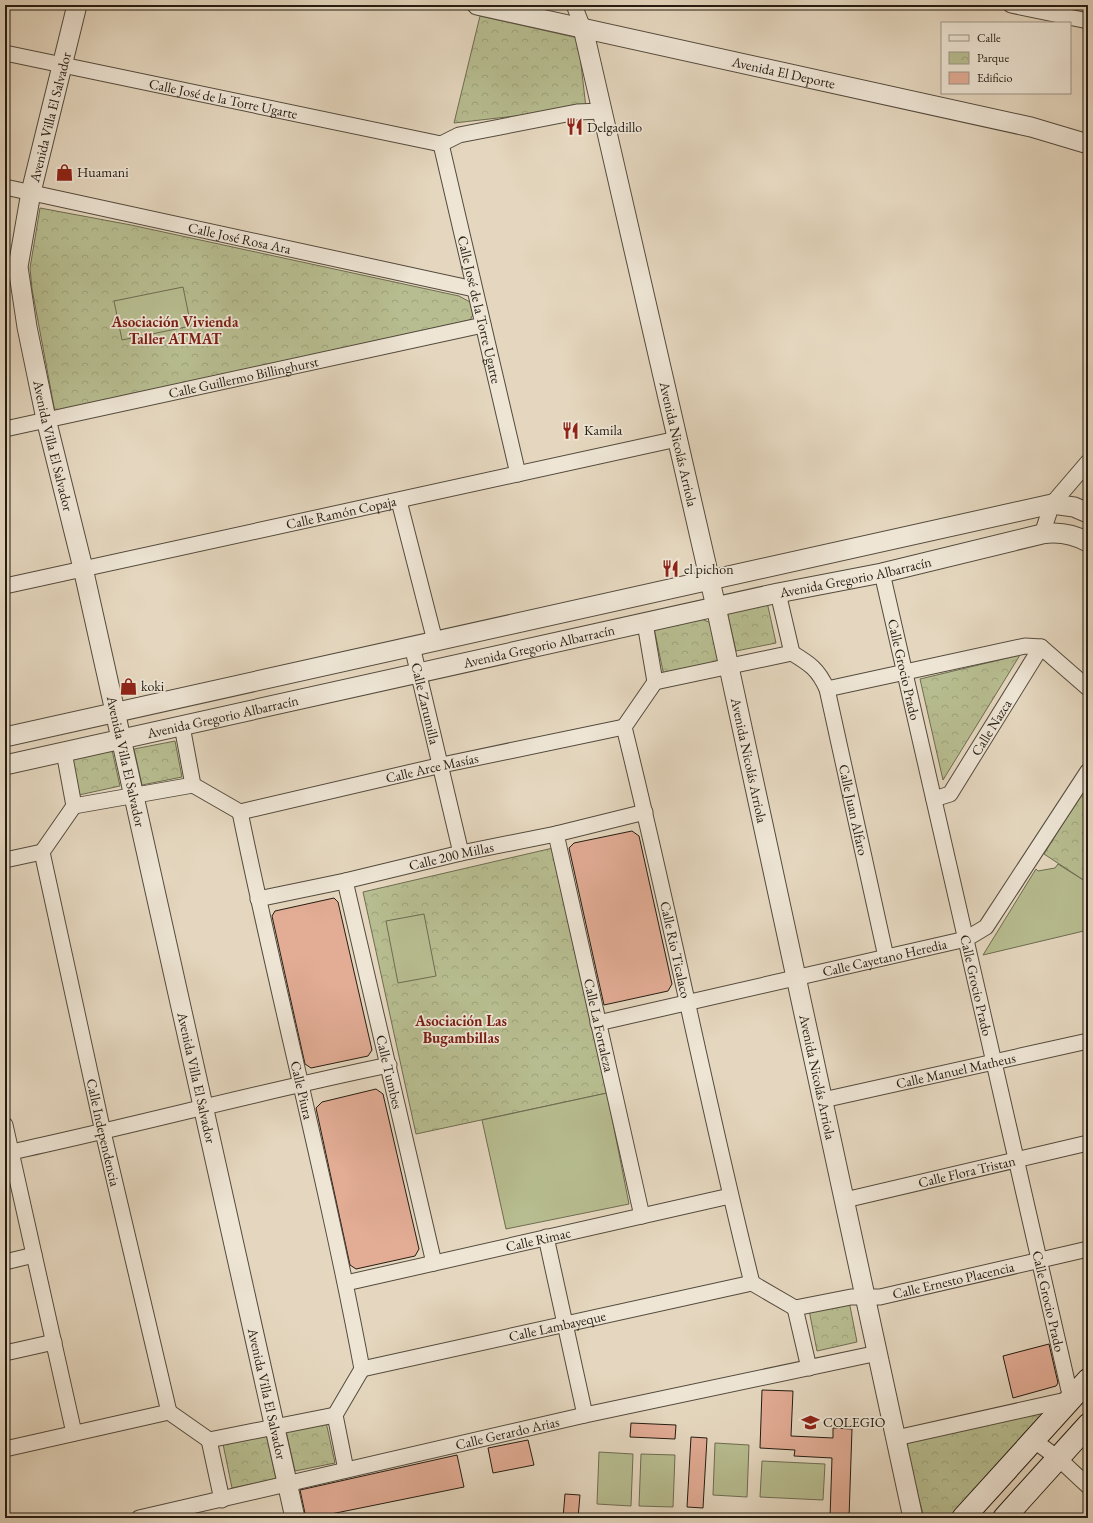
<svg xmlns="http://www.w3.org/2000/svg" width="1093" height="1523" font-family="'EB Garamond',serif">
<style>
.park{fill:url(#park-crowns);stroke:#6e6c51}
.pitch{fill:#b7bd90;stroke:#6e6c51}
.building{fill:#e2ac95;stroke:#241c12}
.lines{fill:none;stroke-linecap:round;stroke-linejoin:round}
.minor-casing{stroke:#544b3d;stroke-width:17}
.tertiary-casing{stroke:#544b3d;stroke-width:21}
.secondary-casing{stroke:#241c12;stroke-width:24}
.minor{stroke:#eee5d5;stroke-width:15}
.tertiary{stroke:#eee5d5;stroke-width:19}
.secondary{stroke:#eee5d5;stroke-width:22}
.labels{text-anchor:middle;stroke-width:3.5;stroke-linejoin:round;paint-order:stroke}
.street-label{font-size:14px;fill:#241c12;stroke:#eee5d5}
.poi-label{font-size:14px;fill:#241c12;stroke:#eee5d5;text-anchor:start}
.neighbourhood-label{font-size:15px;font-weight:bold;fill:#7a1f14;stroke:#eee5d5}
</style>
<defs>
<pattern id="park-crowns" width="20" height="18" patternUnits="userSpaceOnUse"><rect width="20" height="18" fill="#b7bd90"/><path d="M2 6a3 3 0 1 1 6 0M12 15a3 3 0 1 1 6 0" fill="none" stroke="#9da27b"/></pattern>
</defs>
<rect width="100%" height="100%" fill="#e5d7bf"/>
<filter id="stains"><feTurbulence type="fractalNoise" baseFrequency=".005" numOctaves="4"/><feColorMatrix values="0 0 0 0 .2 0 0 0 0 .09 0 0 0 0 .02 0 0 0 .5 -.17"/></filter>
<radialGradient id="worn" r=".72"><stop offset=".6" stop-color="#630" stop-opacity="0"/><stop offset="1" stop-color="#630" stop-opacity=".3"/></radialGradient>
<g class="park">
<polygon points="480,16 578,38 586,108 454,123"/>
<polygon points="40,208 131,225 459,296 470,302 475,311 470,320 55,412 32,289 30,268"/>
<polygon points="767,602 776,643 736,651 727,611"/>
<polygon points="699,618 711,623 719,664 664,676 654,628"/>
<polygon points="1020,655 943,780 920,679"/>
<polygon points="175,741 182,777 142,785 134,749"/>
<polygon points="112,750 120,786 79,795 72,759"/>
<polygon points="1088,782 1088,883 1044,854"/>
<polygon points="553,848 607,1093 416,1134 363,892"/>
<polygon points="849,1301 857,1342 817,1351 809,1310"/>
<polygon points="1054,1410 954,1518 924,1518 906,1449 909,1439"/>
<polygon points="326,1422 335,1463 295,1471 286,1431"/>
<polygon points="266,1433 276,1479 232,1488 223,1444"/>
</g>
<g class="pitch">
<polygon points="183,287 191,326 122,340 114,301"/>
<polygon points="1058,864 1088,883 1088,930 983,955 1036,869 1038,871 1055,868"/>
<polygon points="424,914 436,976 398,983 386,921"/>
<polygon points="607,1093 629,1204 506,1229 482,1120"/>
<polygon points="715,1443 749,1445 747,1497 713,1495"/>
<polygon points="599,1452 633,1454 631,1506 597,1504"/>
<polygon points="641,1454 675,1455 673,1507 639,1506"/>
<polygon points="762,1461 825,1464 823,1500 760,1497"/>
</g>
<g class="building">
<polygon points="632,831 639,836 672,984 668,991 604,1005 569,848 574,843"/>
<polygon points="334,898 338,902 372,1050 368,1056 311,1068 305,1064 272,916 275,911"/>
<polygon points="376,1089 383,1094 419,1249 415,1256 356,1269 350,1265 316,1108 322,1102"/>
<polygon points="1049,1344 1058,1383 1056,1386 1013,1398 1003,1356"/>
<polygon points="762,1390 793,1391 791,1436 833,1438 833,1428 852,1429 849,1518 830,1518 832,1458 794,1456 795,1450 760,1448"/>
<polygon points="631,1423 676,1425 675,1439 630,1437"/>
<polygon points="691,1437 707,1438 703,1508 687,1507"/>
<polygon points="528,1440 534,1465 493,1473 488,1448"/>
<polygon points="457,1455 464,1487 326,1515 327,1518 306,1518 300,1490"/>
<polygon points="565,1494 580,1495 578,1518 563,1518"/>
</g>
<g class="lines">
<defs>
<g id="minor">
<polyline points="574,5 583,28"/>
<polyline points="1011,5 1088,21"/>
<path id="s1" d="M5,53L441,144L459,135L577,112L602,111"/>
<path id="s2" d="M441,144L518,474"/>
<path id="s3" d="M5,187L474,289"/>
<path id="s4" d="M5,429L483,325"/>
<polyline points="399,501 435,641"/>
<polyline points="1042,534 1052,504 1088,462"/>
<path id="s5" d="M882,573L1071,1399L896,1438"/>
<path id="s6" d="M5,586L677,439"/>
<polyline points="778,593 792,653"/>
<path id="s7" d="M645,623L655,682L624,727C670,912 706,1099 752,1283"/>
<path id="s8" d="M412,646L461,853"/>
<path id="s9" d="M655,682L792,653C810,664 818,669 827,689L886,957"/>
<polyline points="827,689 1025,646 1041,647 1088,688"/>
<polyline points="182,726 193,785 240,812"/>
<path id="s10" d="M934,799L950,794L1041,647"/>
<polyline points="74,806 193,785"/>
<path id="s11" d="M240,812C278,998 327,1182 362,1369"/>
<path id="s12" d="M240,812L442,765L624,727"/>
<path id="s13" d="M556,834L642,1216"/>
<path id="s14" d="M42,852L103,1132L169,1412"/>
<polyline points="42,852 74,806 64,752"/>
<polyline points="5,860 42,852"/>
<path id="s15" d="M345,881L434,1263"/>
<path id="s16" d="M258,899L345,881L461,853L556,834L645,812"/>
<path id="s17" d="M598,1023L966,939L986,927L1088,771"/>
<path id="s18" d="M823,1100L1088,1041"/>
<polyline points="5,1125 74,1433"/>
<path d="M11,1152C137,1125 262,1091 389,1065"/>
<path id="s19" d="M845,1200L1088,1143"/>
<polyline points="546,1237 585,1415"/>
<polyline points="5,1262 34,1255"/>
<path id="s20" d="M346,1283L730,1196"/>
<path id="s21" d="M752,1283L795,1308L851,1297H880L1088,1249"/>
<polyline points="795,1308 809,1368"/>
<polyline points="5,1353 54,1342"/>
<path id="s22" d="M362,1369L752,1283"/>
<polyline points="169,1412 209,1440"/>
<polyline points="209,1440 335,1415"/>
<polyline points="209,1440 222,1500"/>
<polyline points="1033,1440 1058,1458 1088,1486"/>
<polyline points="5,1449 169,1412"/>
<polyline points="346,1470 335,1415 362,1369"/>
<path id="s23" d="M139,1518L585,1415L878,1353"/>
</g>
<g id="tertiary">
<path id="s24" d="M77,5L31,192L18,267L27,327L46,419L83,568L295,1518"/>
<path id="s25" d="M477,5L1031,127L1088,144"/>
<path id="s26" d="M583,28L716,607L913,1518"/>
<polyline points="5,737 1052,504 1074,507 1088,513"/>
<path id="s27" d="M5,765L778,593L882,573L1042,534C1059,531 1073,534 1088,542"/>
</g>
<g id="secondary">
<polyline points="963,1518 1088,1380"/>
<polyline points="1004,1518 1088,1425"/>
</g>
</defs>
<use href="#minor" class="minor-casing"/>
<use href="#tertiary" class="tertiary-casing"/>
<use href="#secondary" class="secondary-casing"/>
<use href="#minor" class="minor"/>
<use href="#tertiary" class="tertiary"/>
<use href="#secondary" class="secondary"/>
</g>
<defs>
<symbol id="restaurant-bare" viewBox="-9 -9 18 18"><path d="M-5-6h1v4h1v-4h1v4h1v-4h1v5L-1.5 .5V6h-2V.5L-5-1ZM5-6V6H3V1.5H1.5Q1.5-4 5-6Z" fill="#8f2418" stroke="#eee5d5" stroke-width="2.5" paint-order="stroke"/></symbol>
<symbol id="shop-bare" viewBox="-9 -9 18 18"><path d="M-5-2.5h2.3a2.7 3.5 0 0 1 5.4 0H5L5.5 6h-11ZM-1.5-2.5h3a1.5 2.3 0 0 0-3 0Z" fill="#8f2418" stroke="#eee5d5" stroke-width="2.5" paint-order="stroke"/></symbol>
<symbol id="university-bare" viewBox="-9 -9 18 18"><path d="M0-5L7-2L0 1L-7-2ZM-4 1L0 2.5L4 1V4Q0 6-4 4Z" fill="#8f2418" stroke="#eee5d5" stroke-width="2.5" paint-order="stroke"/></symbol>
</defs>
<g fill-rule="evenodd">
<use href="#restaurant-bare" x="562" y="114" width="25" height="25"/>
<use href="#shop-bare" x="52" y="160" width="25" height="25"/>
<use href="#restaurant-bare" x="558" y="418" width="25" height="25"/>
<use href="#restaurant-bare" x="658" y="556" width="25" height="25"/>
<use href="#shop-bare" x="116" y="674" width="25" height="25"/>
<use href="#university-bare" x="798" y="1410" width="25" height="25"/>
</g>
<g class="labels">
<g class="street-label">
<text dy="5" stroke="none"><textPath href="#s25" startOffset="314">Avenida El Deporte</textPath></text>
<text dy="5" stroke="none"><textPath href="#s1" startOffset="223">Calle José de la Torre Ugarte</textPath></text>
<text transform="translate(50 117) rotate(-76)" y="5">Avenida Villa El Salvador</text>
<text dy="5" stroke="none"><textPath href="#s3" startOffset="240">Calle José Rosa Ara</textPath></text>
<text dy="5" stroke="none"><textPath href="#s2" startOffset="170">Calle José de la Torre Ugarte</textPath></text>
<text dy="5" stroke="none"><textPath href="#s4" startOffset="244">Calle Guillermo Billinghurst</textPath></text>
<text dy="5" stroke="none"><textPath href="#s26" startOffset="427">Avenida Nicolás Arriola</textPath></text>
<text dy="5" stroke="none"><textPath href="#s24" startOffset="451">Avenida Villa El Salvador</textPath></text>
<text dy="5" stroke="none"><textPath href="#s6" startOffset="344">Calle Ramón Copaja</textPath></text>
<text dy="5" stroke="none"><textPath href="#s27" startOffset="871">Avenida Gregorio Albarracín</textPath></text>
<text dy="5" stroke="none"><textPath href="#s27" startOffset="547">Avenida Gregorio Albarracín</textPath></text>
<text dy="5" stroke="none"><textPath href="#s5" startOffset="99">Calle Grocio Prado</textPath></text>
<text dy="5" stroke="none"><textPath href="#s8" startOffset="59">Calle Zarumilla</textPath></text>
<text dy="5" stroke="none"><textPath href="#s27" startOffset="223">Avenida Gregorio Albarracín</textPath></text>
<text dy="5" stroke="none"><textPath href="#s10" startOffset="95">Calle Nazca</textPath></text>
<text dy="5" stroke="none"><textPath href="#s26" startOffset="751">Avenida Nicolás Arriola</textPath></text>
<text dy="5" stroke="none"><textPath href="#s24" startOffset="775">Avenida Villa El Salvador</textPath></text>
<text dy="5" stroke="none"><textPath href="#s12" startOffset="197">Calle Arce Masías</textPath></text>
<text dy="5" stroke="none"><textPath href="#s9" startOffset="315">Calle Juan Alfaro</textPath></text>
<text dy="5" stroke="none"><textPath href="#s16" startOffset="198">Calle 200 Millas</textPath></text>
<text dy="5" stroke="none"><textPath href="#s7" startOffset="343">Calle Rio Ticalaco</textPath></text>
<text dy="5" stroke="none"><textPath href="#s17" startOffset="294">Calle Cayetano Heredia</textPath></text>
<text dy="5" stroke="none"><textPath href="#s5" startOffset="423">Calle Grocio Prado</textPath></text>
<text dy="5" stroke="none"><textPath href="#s13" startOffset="196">Calle La Fortaleza</textPath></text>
<text dy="5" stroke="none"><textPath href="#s18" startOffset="136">Calle Manuel Matheus</textPath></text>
<text dy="5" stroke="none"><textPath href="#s15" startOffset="196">Calle Tumbes</textPath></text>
<text dy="5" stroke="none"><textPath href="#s26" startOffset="1075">Avenida Nicolás Arriola</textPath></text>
<text dy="5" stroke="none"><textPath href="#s24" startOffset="1099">Avenida Villa El Salvador</textPath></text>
<text dy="5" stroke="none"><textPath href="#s11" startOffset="285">Calle Piura</textPath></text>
<text dy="5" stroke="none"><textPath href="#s14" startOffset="287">Calle Independencia</textPath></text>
<text dy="5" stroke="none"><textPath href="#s19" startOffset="125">Calle Flora Tristan</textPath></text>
<text dy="5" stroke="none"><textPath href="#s20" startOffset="197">Calle Rimac</textPath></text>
<text dy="5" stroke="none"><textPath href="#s21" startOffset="211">Calle Ernesto Placencia</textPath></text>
<text dy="5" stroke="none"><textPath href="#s5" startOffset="747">Calle Grocio Prado</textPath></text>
<text dy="5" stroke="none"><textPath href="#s22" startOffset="200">Calle Lambayeque</textPath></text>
<text dy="5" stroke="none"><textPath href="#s24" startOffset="1423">Avenida Villa El Salvador</textPath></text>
<text dy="5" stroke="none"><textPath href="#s23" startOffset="378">Calle Gerardo Arias</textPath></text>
</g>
<g class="poi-label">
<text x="587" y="132">Delgadillo</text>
<text x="77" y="177">Huamani</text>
<text x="584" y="435">Kamila</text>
<text x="684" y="574">el pichon</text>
<text x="141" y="691">koki</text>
<text x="823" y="1427">COLEGIO</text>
</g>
<g class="neighbourhood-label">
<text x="175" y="327">Asociación Vivienda<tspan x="175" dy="17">Taller ATMAT</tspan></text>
<text x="461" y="1026">Asociación Las<tspan x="461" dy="17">Bugambillas</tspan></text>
</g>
</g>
<rect width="1093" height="1523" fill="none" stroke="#e5d7bf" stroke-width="20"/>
<rect x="6" y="6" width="1081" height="1511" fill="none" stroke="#241c12" stroke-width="2"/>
<rect x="10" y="10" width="1073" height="1503" fill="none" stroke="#241c12"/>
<rect x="941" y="22" width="130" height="72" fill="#eee5d5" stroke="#9d9587"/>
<rect x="949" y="35" width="20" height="6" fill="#eee5d5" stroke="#9d9587"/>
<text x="977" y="42" font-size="12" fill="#241c12">Calle</text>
<rect x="949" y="52" width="20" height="12" fill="url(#park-crowns)" stroke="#9d9587"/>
<text x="977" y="62" font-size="12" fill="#241c12">Parque</text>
<rect x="949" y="72" width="20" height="12" fill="#e2ac95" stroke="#9d9587"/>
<text x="977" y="82" font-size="12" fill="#241c12">Edificio</text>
<rect width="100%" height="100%" filter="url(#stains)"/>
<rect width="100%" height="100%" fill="url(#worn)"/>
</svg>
